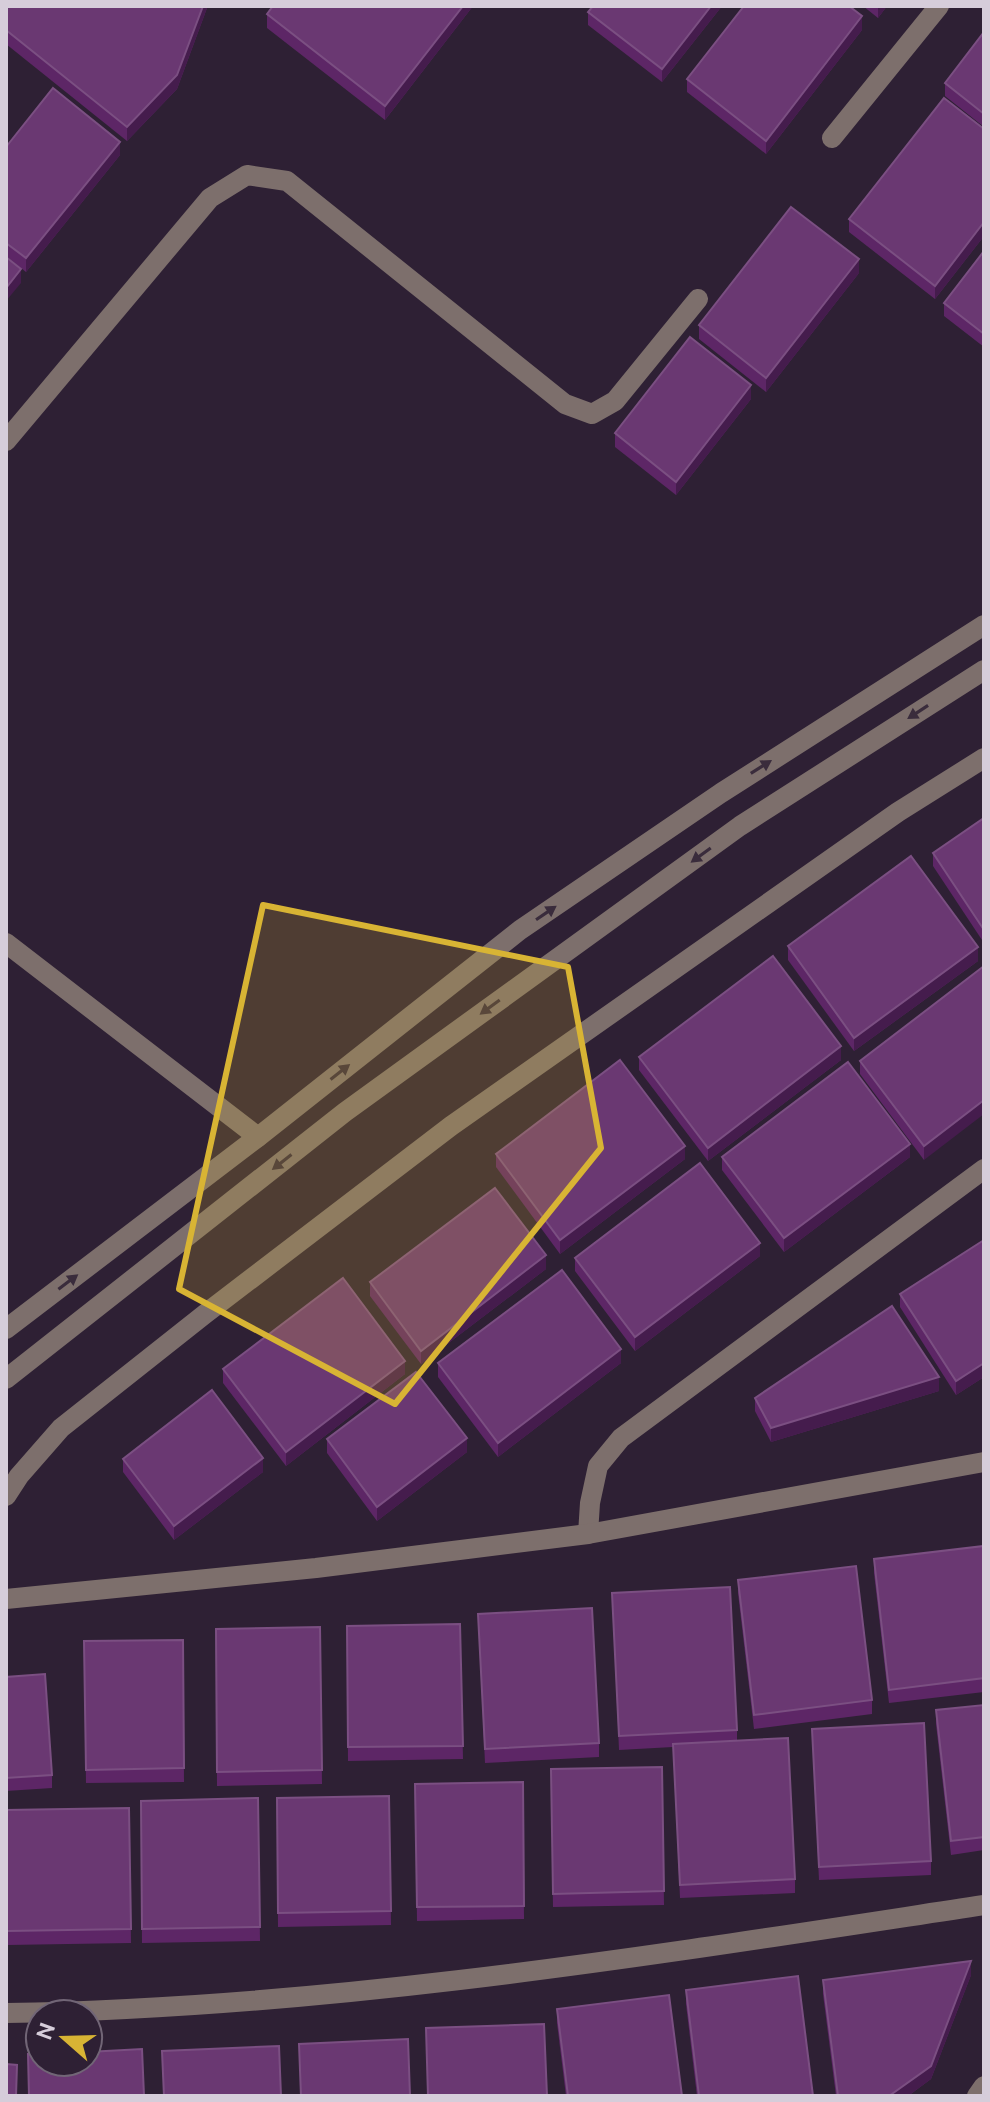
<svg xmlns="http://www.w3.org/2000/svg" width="990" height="2102" font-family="Ubuntu,sans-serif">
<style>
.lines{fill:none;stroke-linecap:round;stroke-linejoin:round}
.minor{stroke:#7d6f6c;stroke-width:20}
.wall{fill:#5d2666}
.shaded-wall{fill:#451c4d}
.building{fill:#6a3872;stroke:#7b4f82;stroke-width:2}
.oneway{fill:#3a2c3c}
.marked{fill:#d8b434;fill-opacity:0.2;stroke:#d8b434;stroke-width:6;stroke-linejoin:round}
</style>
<rect width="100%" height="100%" fill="#2e2034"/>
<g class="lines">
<g class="minor">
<polyline points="832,138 939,6"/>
<polyline points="6,441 210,198 247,175 287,181 565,404 592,414 615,401 698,299"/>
<polyline points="6,943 258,1137"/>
<polyline points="6,1329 258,1137 520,930 721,793 984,625"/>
<polyline points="6,1379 345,1112 740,826 984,670"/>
<polyline points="6,1496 19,1476 61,1428 205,1314 451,1126 898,812 984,758"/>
<polyline points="588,1534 590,1503 598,1466 621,1438 984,1169"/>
<polyline points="6,1599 316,1568 588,1534 984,1462"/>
<path d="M6,2013C333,2008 661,1954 984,1905"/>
<polyline points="977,2096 984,2086"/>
</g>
</g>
<g class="wall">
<polygon points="6,6 207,6 207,8 177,89 127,141 6,44"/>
<polygon points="273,6 473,6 385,120 267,28 267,14"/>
<polygon points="593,6 722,6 662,82 588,25 588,12"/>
<polygon points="863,6 887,6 878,18"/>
<polygon points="862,30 766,154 687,92 687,79"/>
<polygon points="984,32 984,127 945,96 945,83"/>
<polygon points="984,129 984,236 935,299 849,232 849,219"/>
<polygon points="6,147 120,155 26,272 6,256"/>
<polygon points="984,251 984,347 944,316 944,303"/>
<polygon points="859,273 766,392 699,339 699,325"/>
<polygon points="751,399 676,495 615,447 615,433"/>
<polygon points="984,818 984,943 933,866 933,853"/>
<polygon points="788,946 978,961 854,1051 788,960"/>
<polygon points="984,966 924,1160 860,1074 860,1061"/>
<polygon points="639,1057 841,1060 708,1161 639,1070"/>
<polygon points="496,1154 685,1159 560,1254 496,1167"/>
<polygon points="722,1157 910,1157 784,1252 722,1170"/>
<polygon points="984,1240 984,1377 956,1395 900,1307 900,1294"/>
<polygon points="760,1256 635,1351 575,1271 575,1258"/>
<polygon points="546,1269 421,1364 370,1296 370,1282"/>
<polygon points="438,1363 621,1363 498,1457 438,1377"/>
<polygon points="223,1369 405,1374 286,1466 223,1383"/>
<polygon points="939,1391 771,1442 755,1411 755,1398"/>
<polygon points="327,1439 467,1452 377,1521 327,1453"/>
<polygon points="123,1459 263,1472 174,1540 123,1472"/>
<polygon points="984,1546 984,1692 889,1703 874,1573 874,1559"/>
<polygon points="738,1580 872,1700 872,1714 754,1729 738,1593"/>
<polygon points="612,1593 737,1730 737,1740 795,1879 795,1893 680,1898 673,1747 619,1750"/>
<polygon points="478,1614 599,1743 599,1757 485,1763"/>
<polygon points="460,1624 463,1759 348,1761 347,1626"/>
<polygon points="320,1627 322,1784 217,1786 216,1629"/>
<polygon points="183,1640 184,1782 86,1783 84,1641"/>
<polygon points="6,1677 52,1775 52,1788 6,1791"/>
<polygon points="984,1705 984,1850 951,1855 936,1724 936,1710"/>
<polygon points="812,1729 931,1861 931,1875 819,1880"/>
<polygon points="662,1767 664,1905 553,1907 551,1769"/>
<polygon points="523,1782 524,1919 417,1921 415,1784"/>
<polygon points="389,1796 391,1925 278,1927 277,1798"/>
<polygon points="258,1798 260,1941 142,1943 141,1801"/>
<polygon points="129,1808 131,1943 7,1945 6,1810"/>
<polygon points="971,1975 931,2079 908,2096 836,2096 823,1994 823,1980"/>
<polygon points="686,1990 813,2096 697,2096 686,2004"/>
<polygon points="557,2009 682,2096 566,2096 557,2023"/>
</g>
<g class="shaded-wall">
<polygon points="203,6 207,6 207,8 177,89 127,141 127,127"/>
<polygon points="463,6 473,6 385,120 385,106"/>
<polygon points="711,6 722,6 662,82 662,69"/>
<polygon points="878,6 887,6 878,18"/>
<polygon points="862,16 862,30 766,154 766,141"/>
<polygon points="120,142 120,155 26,272 26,258"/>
<polygon points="984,222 984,236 935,299 935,286"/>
<polygon points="859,259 859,273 766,392 766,378"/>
<polygon points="21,269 21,283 6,301 6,288"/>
<polygon points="751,385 751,399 676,495 676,482"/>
<polygon points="978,947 978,961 854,1051 854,1038"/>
<polygon points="841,1046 841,1060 708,1161 708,1148"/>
<polygon points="984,1100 984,1114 924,1160 924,1146"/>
<polygon points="910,1144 910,1157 784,1252 784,1238"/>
<polygon points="685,1146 685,1159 560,1254 560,1240"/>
<polygon points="760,1243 760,1256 635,1351 635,1337"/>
<polygon points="546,1255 546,1269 421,1364 421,1351"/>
<polygon points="621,1349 621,1363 498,1457 498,1443"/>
<polygon points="405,1361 405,1374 286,1466 286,1452"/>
<polygon points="984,1363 984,1377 956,1395 956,1381"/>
<polygon points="939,1377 939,1391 771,1442 771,1428"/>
<polygon points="467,1438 467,1452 377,1521 377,1507"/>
<polygon points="263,1458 263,1472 174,1540 174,1526"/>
<polygon points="971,1961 971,1975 931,2079 908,2096 889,2096"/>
</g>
<g class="building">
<polygon points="6,6 203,6 177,75 127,127 6,30"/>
<polygon points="273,6 463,6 385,106 267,14"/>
<polygon points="593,6 711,6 662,69 588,12"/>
<polygon points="744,6 849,6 862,16 766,141 687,79"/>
<polygon points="984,32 984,114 945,83"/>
<polygon points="53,88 120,142 26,258 6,243 6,147"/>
<polygon points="944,98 984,129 984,222 935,286 849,219"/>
<polygon points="791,207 859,259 766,378 699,325"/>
<polygon points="984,251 984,334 944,303"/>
<polygon points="6,257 21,269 6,288"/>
<polygon points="690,337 751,385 676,482 615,433"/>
<polygon points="984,818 984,930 933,853"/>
<polygon points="911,856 978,947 854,1038 788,946"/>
<polygon points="773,956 841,1046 708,1148 639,1057"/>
<polygon points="984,966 984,1100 924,1146 860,1061"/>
<polygon points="620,1060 685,1146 560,1240 496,1154"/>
<polygon points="848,1062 910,1144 784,1238 722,1157"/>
<polygon points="700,1163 760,1243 635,1337 575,1258"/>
<polygon points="495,1188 546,1255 421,1351 370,1282"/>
<polygon points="984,1240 984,1363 956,1381 900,1294"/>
<polygon points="562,1270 621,1349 498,1443 438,1363"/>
<polygon points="343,1278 405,1361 286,1452 223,1369"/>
<polygon points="892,1306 939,1377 771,1428 755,1398"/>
<polygon points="416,1372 467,1438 377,1507 327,1439"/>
<polygon points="212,1390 263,1458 174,1526 123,1459"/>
<polygon points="984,1546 984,1678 889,1690 874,1559"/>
<polygon points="856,1566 872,1700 754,1715 738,1580"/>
<polygon points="730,1587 737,1730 619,1736 612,1593"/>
<polygon points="592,1608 599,1743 485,1749 478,1614"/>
<polygon points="460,1624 463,1746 348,1747 347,1626"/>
<polygon points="320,1627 322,1770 217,1772 216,1629"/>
<polygon points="183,1640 184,1768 86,1770 84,1641"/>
<polygon points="45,1674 52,1775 6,1778 6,1677"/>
<polygon points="984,1705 984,1837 951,1841 936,1710"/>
<polygon points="924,1723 931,1861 819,1867 812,1729"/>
<polygon points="788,1738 795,1879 680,1885 673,1744"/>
<polygon points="662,1767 664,1891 553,1894 551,1769"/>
<polygon points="523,1782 524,1906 417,1907 415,1784"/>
<polygon points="389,1796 391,1911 278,1913 277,1798"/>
<polygon points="258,1798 260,1927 142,1929 141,1801"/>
<polygon points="129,1808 131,1929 7,1931 6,1810"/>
<polygon points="971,1961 931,2066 889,2096 838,2096 823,1980"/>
<polygon points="798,1976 813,2096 699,2096 686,1990"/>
<polygon points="669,1995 682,2096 568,2096 557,2009"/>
<polygon points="544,2024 547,2096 428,2096 426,2028"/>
<polygon points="408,2039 410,2096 301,2096 299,2044"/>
<polygon points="279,2046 281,2096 164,2096 162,2051"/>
<polygon points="142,2049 144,2096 29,2096 28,2054 40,2054 40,2062 88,2062 88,2052"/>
<polygon points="6,2064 17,2065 16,2096 6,2096"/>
</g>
<defs><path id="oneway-solid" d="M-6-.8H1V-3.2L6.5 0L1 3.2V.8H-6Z" transform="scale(2)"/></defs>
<g class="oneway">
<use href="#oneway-solid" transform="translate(918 712) rotate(147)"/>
<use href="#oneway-solid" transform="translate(761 767) rotate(-32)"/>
<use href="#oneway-solid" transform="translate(701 855) rotate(144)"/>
<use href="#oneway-solid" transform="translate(546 913) rotate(-34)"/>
<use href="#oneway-solid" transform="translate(490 1007) rotate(144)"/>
<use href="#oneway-solid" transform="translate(340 1072) rotate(-38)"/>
<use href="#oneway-solid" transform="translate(282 1162) rotate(142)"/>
<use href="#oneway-solid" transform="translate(68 1282) rotate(-37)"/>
</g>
<path class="marked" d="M263,905L568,967L601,1148L395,1404L179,1289Z"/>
<rect width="990" height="2102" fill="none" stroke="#d6cdda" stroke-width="16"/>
<g transform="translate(64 2038) rotate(290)"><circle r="38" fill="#2e2034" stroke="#716576" stroke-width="2"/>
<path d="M0-6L14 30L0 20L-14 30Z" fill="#d8b434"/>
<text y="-12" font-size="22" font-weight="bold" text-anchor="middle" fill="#d6cdda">N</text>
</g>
</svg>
